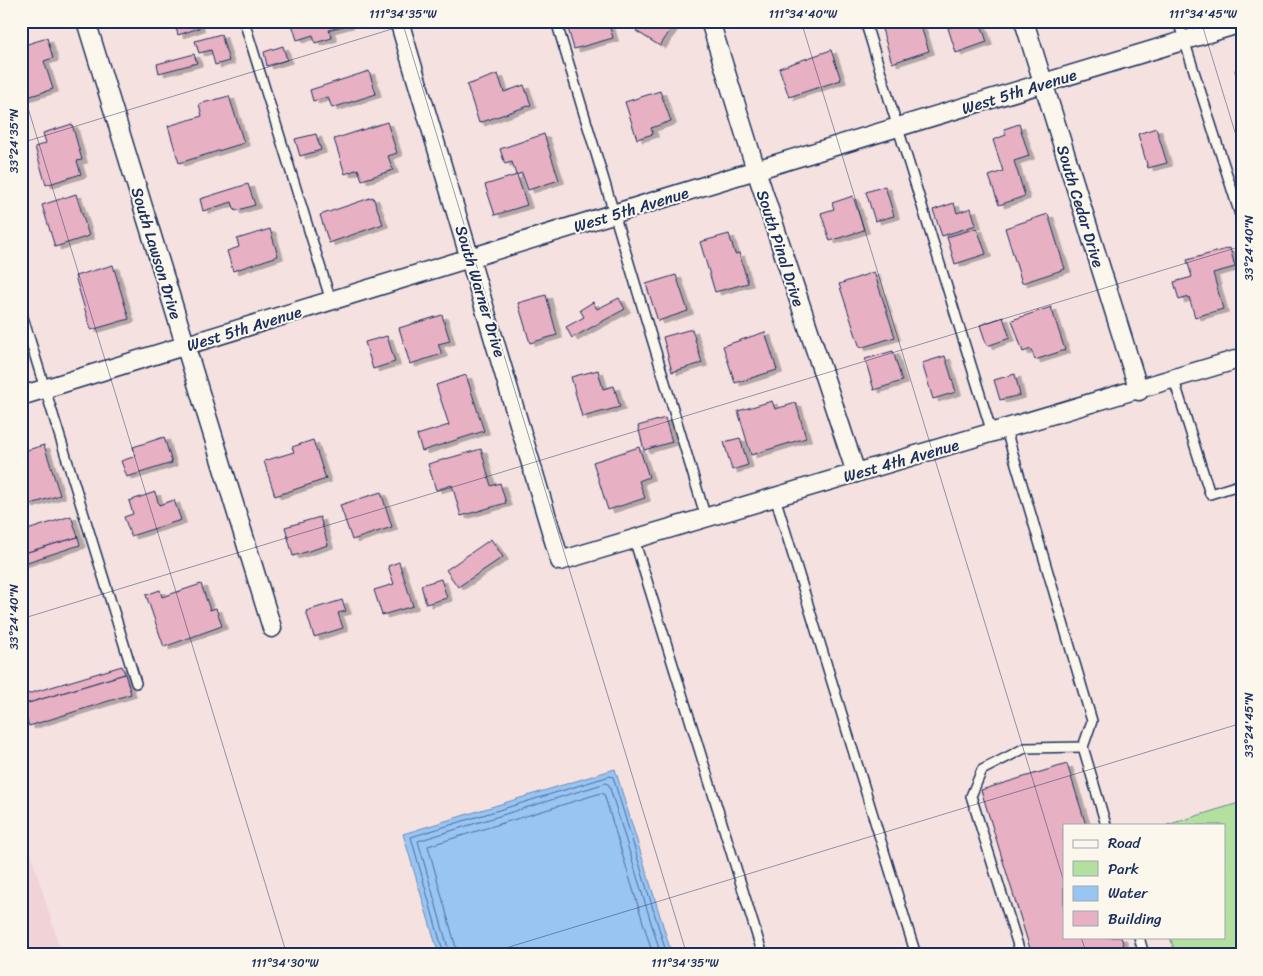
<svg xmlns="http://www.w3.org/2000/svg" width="1263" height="976" font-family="Sriracha,sans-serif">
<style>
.built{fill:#f1d3d7}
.green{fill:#b3e09e;stroke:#67887e}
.water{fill:#99c5f3;stroke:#6789b7}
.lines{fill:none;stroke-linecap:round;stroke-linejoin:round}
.shore{stroke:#4d6b9a;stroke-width:1}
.building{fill:#e8b0c3;stroke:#1b2f5e;filter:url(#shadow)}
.service-casing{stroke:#1b2f5e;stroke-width:12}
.minor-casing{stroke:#1b2f5e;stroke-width:21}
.service{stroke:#fbf7ec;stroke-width:9}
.minor{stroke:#fbf7ec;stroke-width:18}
.ticks{fill:none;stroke:#1b2f5e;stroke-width:1;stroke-opacity:0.45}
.labels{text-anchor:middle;stroke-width:4;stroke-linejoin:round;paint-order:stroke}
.street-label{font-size:16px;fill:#1b2f5e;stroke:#fbf7ec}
.neatline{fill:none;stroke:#1b2f5e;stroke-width:2}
.ticks-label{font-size:12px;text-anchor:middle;fill:#1b2f5e}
</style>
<defs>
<filter id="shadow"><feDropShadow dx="5.5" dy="3" stdDeviation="0" flood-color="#0004"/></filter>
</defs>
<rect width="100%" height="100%" fill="#f5e2e0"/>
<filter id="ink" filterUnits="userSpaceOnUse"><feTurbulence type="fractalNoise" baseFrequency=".02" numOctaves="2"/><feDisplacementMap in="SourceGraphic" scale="10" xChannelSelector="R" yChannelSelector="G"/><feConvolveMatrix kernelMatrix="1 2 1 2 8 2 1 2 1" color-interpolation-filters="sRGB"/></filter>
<g filter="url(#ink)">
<polygon class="built" points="21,821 62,955 21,955"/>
<polygon class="green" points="1242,802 1242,955 1176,955 1170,937 1224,937 1224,825 1167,825"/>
<polygon class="water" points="615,769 672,955 439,955 403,834"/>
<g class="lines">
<g class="shore">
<polyline points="444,955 411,837 610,776 613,777 667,955"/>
<polyline points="450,955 418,841 606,783 609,785 661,955"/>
<polyline points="458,955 428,846 601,793 604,794 653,955"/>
</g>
</g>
<g class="building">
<polygon points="174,21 198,21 199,28 178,35"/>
<polygon points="291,21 350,21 351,24 329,30 332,38 315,43 313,35 297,40"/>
<polygon points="608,21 613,38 574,49 566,22"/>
<polygon points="634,21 666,21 673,26 660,46 636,31 640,25"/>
<polygon points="908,21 919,21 929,51 892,63 882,29"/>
<polygon points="968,21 980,21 987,42 956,53 948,28"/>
<polygon points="221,34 229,61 215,65 211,50 199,53 195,41"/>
<polygon points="47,38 53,58 44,61 53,89 21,99 21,46"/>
<polygon points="283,46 287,60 267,66 264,52"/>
<polygon points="831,50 841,80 789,97 779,68"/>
<polygon points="194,54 197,63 159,73 157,64"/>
<polygon points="1242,68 1242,91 1235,70"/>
<polygon points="369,71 376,94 332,108 328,97 313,101 310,90"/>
<polygon points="498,74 504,92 524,85 531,105 479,123 467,85"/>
<polygon points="660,91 671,121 651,128 653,134 637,139 625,102"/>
<polygon points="229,96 244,143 179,163 168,126 202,116 199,104"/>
<polygon points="387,122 397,153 388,156 393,170 362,180 358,169 345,174 334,139"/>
<polygon points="72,124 82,160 77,161 81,174 46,185 35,147 46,143 43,133"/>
<polygon points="1019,124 1029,156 1014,161 1025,196 999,205 989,176 1003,171 993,140 1006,135 1004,129"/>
<polygon points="1156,128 1167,163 1148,168 1138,134"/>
<polygon points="316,134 321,150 300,156 295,139"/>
<polygon points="544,134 559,180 528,190 522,173 516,175 512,162 505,164 500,149"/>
<polygon points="517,175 527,205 495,215 485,185"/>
<polygon points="248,184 255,205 235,211 232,202 203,211 200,199"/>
<polygon points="885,186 894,216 875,221 866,192"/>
<polygon points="76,194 89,236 55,247 42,205"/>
<polygon points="853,196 864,230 830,241 821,213 834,209 832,203"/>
<polygon points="373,197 383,224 329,243 320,215"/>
<polygon points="954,203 957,213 971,208 976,225 942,236 933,210"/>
<polygon points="1048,214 1065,269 1022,283 1005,228"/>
<polygon points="977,228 986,254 955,264 947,237"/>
<polygon points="270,229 278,256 233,271 227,251 239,247 237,239"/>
<polygon points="729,234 735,254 739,253 748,283 715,292 700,242"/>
<polygon points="1230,248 1235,267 1213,273 1223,309 1195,317 1189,297 1179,300 1174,282 1192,277 1187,260"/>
<polygon points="113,265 129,319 91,330 75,276"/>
<polygon points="874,272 895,337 860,348 839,284"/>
<polygon points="676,275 688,311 658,321 646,284"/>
<polygon points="546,295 557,335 530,343 518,303"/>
<polygon points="619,298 625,309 572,338 566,327 584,317 580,310 593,302 597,309"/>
<polygon points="1051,307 1065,350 1035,360 1031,349 1023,352 1012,320"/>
<polygon points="442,315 450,341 438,344 442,354 410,364 399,328"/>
<polygon points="1003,317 1010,338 987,346 980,325"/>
<polygon points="692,329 702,363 672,372 663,337"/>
<polygon points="765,332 777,370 735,383 723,346"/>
<polygon points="387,336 395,362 373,369 365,342"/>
<polygon points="893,351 902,381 874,390 865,359"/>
<polygon points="945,356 956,392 933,399 922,363"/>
<polygon points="598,370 603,389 614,386 620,407 582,417 571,377"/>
<polygon points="1015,374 1020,395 1000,400 994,380"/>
<polygon points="466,375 484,431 422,451 417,435 449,425 436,385"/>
<polygon points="772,401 775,409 796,403 806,438 751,455 738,411"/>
<polygon points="665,418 672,442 644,450 638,426"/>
<polygon points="164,437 172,463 127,477 121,461 136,456 133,447"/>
<polygon points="740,438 748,465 732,470 724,442"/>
<polygon points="313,440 326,479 275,496 264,461 294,452 292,447"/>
<polygon points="44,445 60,495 28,505 21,485 21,452"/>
<polygon points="639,447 649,477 639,481 645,498 608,510 593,462"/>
<polygon points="481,449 491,486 500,483 506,503 461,516 452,485 436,490 428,464"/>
<polygon points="155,492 159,505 174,500 181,520 131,536 124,517 133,514 129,501"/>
<polygon points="381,492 392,527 352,540 340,505"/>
<polygon points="71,516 78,537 21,554 21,532"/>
<polygon points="320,517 328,545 293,556 285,527"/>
<polygon points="78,537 80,545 21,564 21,554"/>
<polygon points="491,539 503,557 458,587 446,570"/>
<polygon points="399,562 413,606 382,615 374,590 394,584 388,566"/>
<polygon points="441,579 447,598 426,604 421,585"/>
<polygon points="201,584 210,610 216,608 222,626 164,647 146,595 160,590 162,597"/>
<polygon points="342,600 346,611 338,613 343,628 314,637 306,611"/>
<polygon points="122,666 125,674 22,705 21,696"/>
<polygon points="125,674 131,694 29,726 22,705"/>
<polygon points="1067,764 1086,825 1064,825 1064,937 1121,937 1127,955 1032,955 981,790"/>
</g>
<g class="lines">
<defs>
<g id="service">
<polyline points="244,21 331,301"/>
<polyline points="556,21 706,518"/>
<polyline points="865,21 992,433"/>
<polyline points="1178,21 1242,221"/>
<polyline points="21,311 136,683"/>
<polyline points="1174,380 1210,494 1242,484"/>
<polyline points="1006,430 1092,721 1083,747 1106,825"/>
<polyline points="775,497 916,955"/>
<polyline points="634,539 763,955"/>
<polyline points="1139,937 1144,955"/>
<polyline points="1021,955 971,796 982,770 1025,748 1083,747"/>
</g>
<g id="minor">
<polyline points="86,21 272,628"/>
<polyline points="399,21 560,561 1242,358"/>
<polyline points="710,21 756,170 856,473"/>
<polyline points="1024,21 1139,391"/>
<polyline points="21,396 756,170 1242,23"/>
</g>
</defs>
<use href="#service" class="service-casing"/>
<use href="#minor" class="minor-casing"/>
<use href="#service" class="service"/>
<use href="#minor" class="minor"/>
</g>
</g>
<path class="ticks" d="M402,21L687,955M801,21L1064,882M1201,21L1242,155M21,85L287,955M21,143L418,21M21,619L1242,246M1081,937L1087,955M483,955L1242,723"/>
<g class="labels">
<g class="street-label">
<text transform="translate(1019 91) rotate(-17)" y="6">West 5th Avenue</text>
<text transform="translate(1081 206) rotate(73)" y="6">South Cedar Drive</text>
<text transform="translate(631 209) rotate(-17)" y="6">West 5th Avenue</text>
<text transform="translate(781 248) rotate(72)" y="6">South Pinal Drive</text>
<text transform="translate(157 253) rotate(73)" y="6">South Lawson Drive</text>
<text transform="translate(481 291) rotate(73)" y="6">South Warner Drive</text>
<text transform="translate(244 328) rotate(-17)" y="6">West 5th Avenue</text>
<text transform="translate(901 460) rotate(-16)" y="6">West 4th Avenue</text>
</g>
</g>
<rect width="1263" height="976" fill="none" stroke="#fbf7ec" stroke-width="55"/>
<rect x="1063" y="824" width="162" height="115" fill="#fbf7ec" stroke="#a1a7b3"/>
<rect x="1073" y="840" width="25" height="8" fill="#fbf7ec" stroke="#a1a7b3"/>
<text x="1108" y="848" font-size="15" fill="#1b2f5e">Road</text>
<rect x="1073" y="861" width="25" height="15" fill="#b3e09e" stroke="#a1a7b3"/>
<text x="1108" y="874" font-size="15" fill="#1b2f5e">Park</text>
<rect x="1073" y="886" width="25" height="15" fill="#99c5f3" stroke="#a1a7b3"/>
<text x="1108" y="898" font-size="15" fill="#1b2f5e">Water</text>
<rect x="1073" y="911" width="25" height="15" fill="#e8b0c3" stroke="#a1a7b3"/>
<text x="1108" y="924" font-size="15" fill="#1b2f5e">Building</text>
<rect x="28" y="28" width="1208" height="920" class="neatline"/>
<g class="ticks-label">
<text x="403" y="18">111°34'35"W</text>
<text x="803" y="18">111°34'40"W</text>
<text x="1203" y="18">111°34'45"W</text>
<text transform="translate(14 141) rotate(-90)" y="4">33°24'35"N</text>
<text transform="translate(1249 248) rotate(-90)" y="4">33°24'40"N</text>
<text transform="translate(14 617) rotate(-90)" y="4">33°24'40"N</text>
<text transform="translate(1249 725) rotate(-90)" y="4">33°24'45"N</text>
<text x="285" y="967">111°34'30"W</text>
<text x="685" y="967">111°34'35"W</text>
</g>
</svg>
